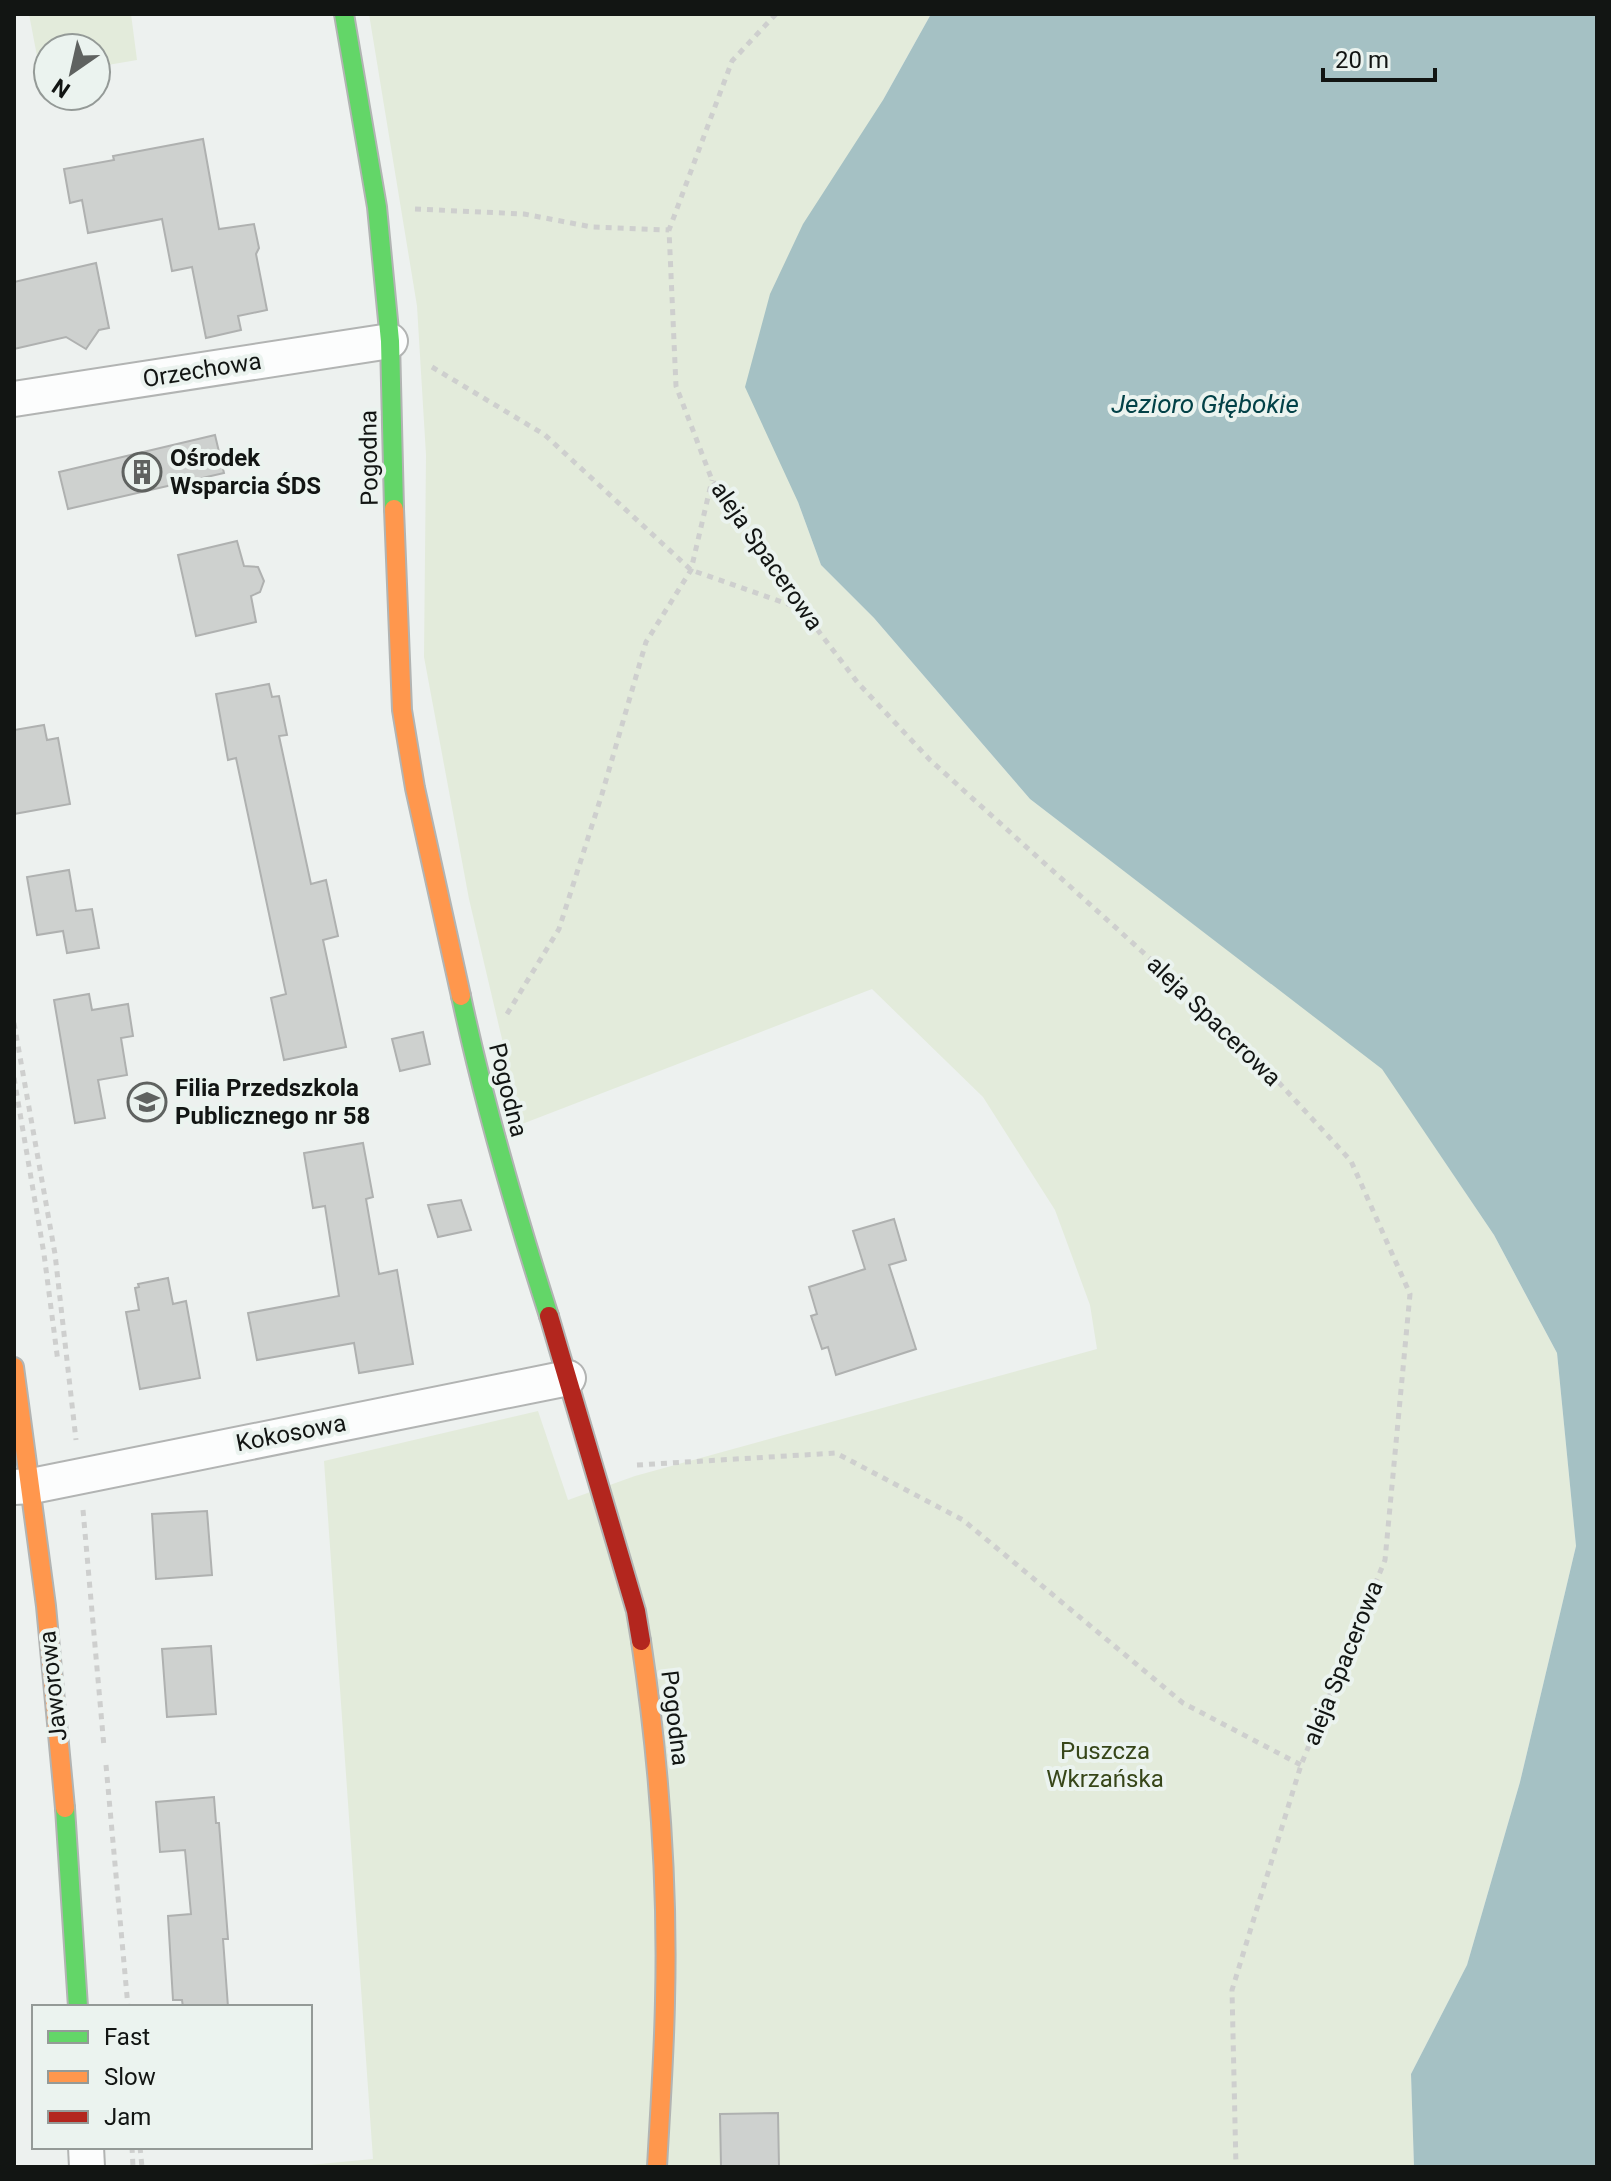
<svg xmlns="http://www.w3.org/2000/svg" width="1611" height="2181" font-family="Roboto,sans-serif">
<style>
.green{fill:#e3ebdb}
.water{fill:#a5c1c4}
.building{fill:#ced1cf;stroke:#afb1b0;stroke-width:2}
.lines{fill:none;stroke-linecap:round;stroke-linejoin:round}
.street-casing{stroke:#b2b4b3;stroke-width:38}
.fast-casing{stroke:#b2b4b3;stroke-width:22}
.slow-casing{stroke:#b2b4b3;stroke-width:22}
.jam-casing{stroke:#b2b4b3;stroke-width:22}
.path{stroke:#cecfce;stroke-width:5;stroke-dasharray:6 6;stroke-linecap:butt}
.street{stroke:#fcfdfd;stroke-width:34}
.fast{stroke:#63d668;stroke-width:18}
.slow{stroke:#ff974d;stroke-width:18}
.jam{stroke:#b3261e;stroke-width:18}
.labels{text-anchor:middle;stroke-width:8;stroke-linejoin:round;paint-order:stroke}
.street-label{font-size:24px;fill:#121513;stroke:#ebf3ef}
.poi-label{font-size:24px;font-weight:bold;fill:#121513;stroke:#ebf3ef;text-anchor:start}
.park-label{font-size:24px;fill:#374619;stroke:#ebf3ef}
.water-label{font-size:26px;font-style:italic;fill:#024147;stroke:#ebf3ef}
</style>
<rect width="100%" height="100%" fill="#edf1ef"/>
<g class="green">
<polygon points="29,14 131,14 137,60 96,67 96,48 48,48 48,76 41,77"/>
<polygon points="369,14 931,14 883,100 798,502 821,565 874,618 1030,799 1382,1068 1494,1235 1557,1353 1576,1546 1520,1782 1467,1965 1411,2074 1414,2167 288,2167 373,2159 324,1461 538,1411 568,1500 635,1476 1097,1349 1090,1305 1055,1210 983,1097 872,989 522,1124 469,899 424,657 426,455 417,306"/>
</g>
<polygon class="water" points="931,14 1597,14 1597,2167 1414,2167 1411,2074 1467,1965 1520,1782 1576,1546 1557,1353 1494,1235 1382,1069 1030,799 874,618 821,565 798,502 745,387 770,294 803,224 883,100"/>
<g class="building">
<polygon points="203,139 219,229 254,224 259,248 256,254 267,310 238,316 241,330 206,338 192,267 172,271 162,219 88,233 82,200 70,203 64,169 114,160 113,156"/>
<polygon points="96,263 109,328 99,330 86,349 66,337 14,349 14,282"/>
<polygon points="215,435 224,473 68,509 59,472"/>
<polygon points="237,541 244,566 258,567 264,581 260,592 251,596 256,622 196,636 178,555"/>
<polygon points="269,684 272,697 279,696 287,735 279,736 311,884 326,880 338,936 323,940 346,1047 284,1060 271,998 286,994 236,758 228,760 216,694"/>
<polygon points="44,725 47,740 58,738 70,804 14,814 14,730"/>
<polygon points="69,870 76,911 92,909 99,948 67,953 63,931 37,935 27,877"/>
<polygon points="89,994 92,1010 128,1004 133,1036 121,1038 127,1075 98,1080 105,1118 75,1123 54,1000"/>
<polygon points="423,1032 430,1064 400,1071 392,1039"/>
<polygon points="363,1143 373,1197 366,1199 379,1274 397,1270 413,1364 359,1373 354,1343 257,1360 248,1313 339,1296 325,1206 313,1208 304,1153"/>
<polygon points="461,1200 471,1230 438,1237 428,1205"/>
<polygon points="894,1219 906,1260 889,1265 916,1349 836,1375 828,1347 822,1349 811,1316 817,1314 809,1287 865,1269 853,1231"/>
<polygon points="168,1278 173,1304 186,1301 200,1378 140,1389 126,1312 139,1310 135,1288 139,1287 138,1284"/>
<polygon points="207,1511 212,1575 156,1579 152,1514"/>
<polygon points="211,1646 216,1714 167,1717 162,1649"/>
<polygon points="214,1797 216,1823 219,1823 228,1939 223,1939 228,2007 183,2007 182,2000 173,2000 168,1916 191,1914 185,1850 160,1852 156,1802"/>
<polygon points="778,2113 779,2167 721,2167 720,2114"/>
</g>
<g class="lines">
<defs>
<g id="street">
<polyline points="14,399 390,341"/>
<polyline points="14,1487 32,1486 568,1378"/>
<polyline points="86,2147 87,2167"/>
</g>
<g id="fast">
<polyline points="344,14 377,207 390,341 394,509"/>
<path d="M461,996C484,1104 515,1210 549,1316"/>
<polyline points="65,1808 78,2007"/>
</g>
<g id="slow">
<polyline points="394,509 402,710 415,788 461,996"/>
<polyline points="14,1367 46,1606 65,1808"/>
<path d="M641,1641C659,1760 668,1881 665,2001C664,2057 660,2112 657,2167"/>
</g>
<polyline id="jam" points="549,1316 636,1611 641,1641"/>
</defs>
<use href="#street" class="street-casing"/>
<use href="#fast" class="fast-casing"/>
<use href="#slow" class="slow-casing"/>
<use href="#jam" class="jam-casing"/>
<g class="path">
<polyline points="776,14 732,61 669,230 676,386 712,480 801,608 858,683 930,760 1238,1038 1351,1161 1410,1294 1385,1560 1301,1765 1232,1990 1236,2167"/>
<polyline points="415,209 524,214 592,227 669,230"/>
<polyline points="432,367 545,435 691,570 799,608"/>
<polyline points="507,1014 559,929 602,794 646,642 691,570 712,480"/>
<polyline points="14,1023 55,1254 76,1440"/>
<polyline points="14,1078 44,1254 58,1362"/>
<polyline points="637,1465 836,1453 963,1520 1183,1703 1301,1765"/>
<polyline points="83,1510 104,1747"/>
<polyline points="106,1765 128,2007"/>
<polyline points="132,2147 133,2167"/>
<polyline points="140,2147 142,2167"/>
</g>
<use href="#street" class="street"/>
<use href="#fast" class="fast"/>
<use href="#slow" class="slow"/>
<use href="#jam" class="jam"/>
</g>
<defs>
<symbol id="building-ring" viewBox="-11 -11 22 22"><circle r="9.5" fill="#ebf3ef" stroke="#5f6260" stroke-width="1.5"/><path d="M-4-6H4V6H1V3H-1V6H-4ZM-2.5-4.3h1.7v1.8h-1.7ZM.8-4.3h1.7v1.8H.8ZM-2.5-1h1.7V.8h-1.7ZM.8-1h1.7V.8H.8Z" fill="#5f6260"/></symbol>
<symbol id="school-ring" viewBox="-11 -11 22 22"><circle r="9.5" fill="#ebf3ef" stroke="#5f6260" stroke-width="1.5"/><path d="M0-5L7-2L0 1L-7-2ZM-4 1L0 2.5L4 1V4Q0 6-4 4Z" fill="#5f6260"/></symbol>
</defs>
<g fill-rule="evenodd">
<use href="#building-ring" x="120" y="450" width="44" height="44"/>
<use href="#school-ring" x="125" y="1080" width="44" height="44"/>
</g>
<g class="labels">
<g class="street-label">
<text transform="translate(202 370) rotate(-9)" y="8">Orzechowa</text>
<text transform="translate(369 458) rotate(-91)" y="8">Pogodna</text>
<text transform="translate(767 556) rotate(55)" y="8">aleja Spacerowa</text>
<text transform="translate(1214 1021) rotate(44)" y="8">aleja Spacerowa</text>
<text transform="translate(508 1090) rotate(76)" y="8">Pogodna</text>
<text transform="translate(291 1433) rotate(-11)" y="8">Kokosowa</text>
<text transform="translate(1343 1663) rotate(-68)" y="8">aleja Spacerowa</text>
<text transform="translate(53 1686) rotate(-96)" y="8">Jaworowa</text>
<text transform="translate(675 1718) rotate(83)" y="8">Pogodna</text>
</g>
<g class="poi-label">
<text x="170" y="466">Ośrodek<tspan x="170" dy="28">Wsparcia ŚDS</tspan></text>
<text x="175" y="1096">Filia Przedszkola<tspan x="175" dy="28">Publicznego nr 58</tspan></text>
</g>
<g class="park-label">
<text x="1105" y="1759">Puszcza<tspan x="1105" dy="28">Wkrzańska</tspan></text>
</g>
<g class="water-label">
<text x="1205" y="413">Jezioro Głębokie</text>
</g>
</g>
<rect width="1611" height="2181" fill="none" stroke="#121513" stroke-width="32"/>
<rect x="32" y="2005" width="280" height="144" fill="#ebf3ef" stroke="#949a97" stroke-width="2"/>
<rect x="48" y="2031" width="40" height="12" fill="#63d668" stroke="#949a97" stroke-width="2"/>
<text x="104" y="2045" font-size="24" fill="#121513">Fast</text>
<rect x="48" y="2071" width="40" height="12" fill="#ff974d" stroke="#949a97" stroke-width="2"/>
<text x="104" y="2085" font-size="24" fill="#121513">Slow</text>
<rect x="48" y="2111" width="40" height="12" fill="#b3261e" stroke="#949a97" stroke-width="2"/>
<text x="104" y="2125" font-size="24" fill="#121513">Jam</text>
<g transform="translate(72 72) rotate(214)"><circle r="38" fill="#ebf3ef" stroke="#949a97" stroke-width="2"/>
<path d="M0-6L14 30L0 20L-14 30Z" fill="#5f6260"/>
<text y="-12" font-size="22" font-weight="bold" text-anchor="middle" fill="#121513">N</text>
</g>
<path d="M1323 68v12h112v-12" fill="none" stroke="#121513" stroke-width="4"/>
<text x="1335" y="68" font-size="24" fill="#121513" stroke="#ebf3ef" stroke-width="6" paint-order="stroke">20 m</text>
</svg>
